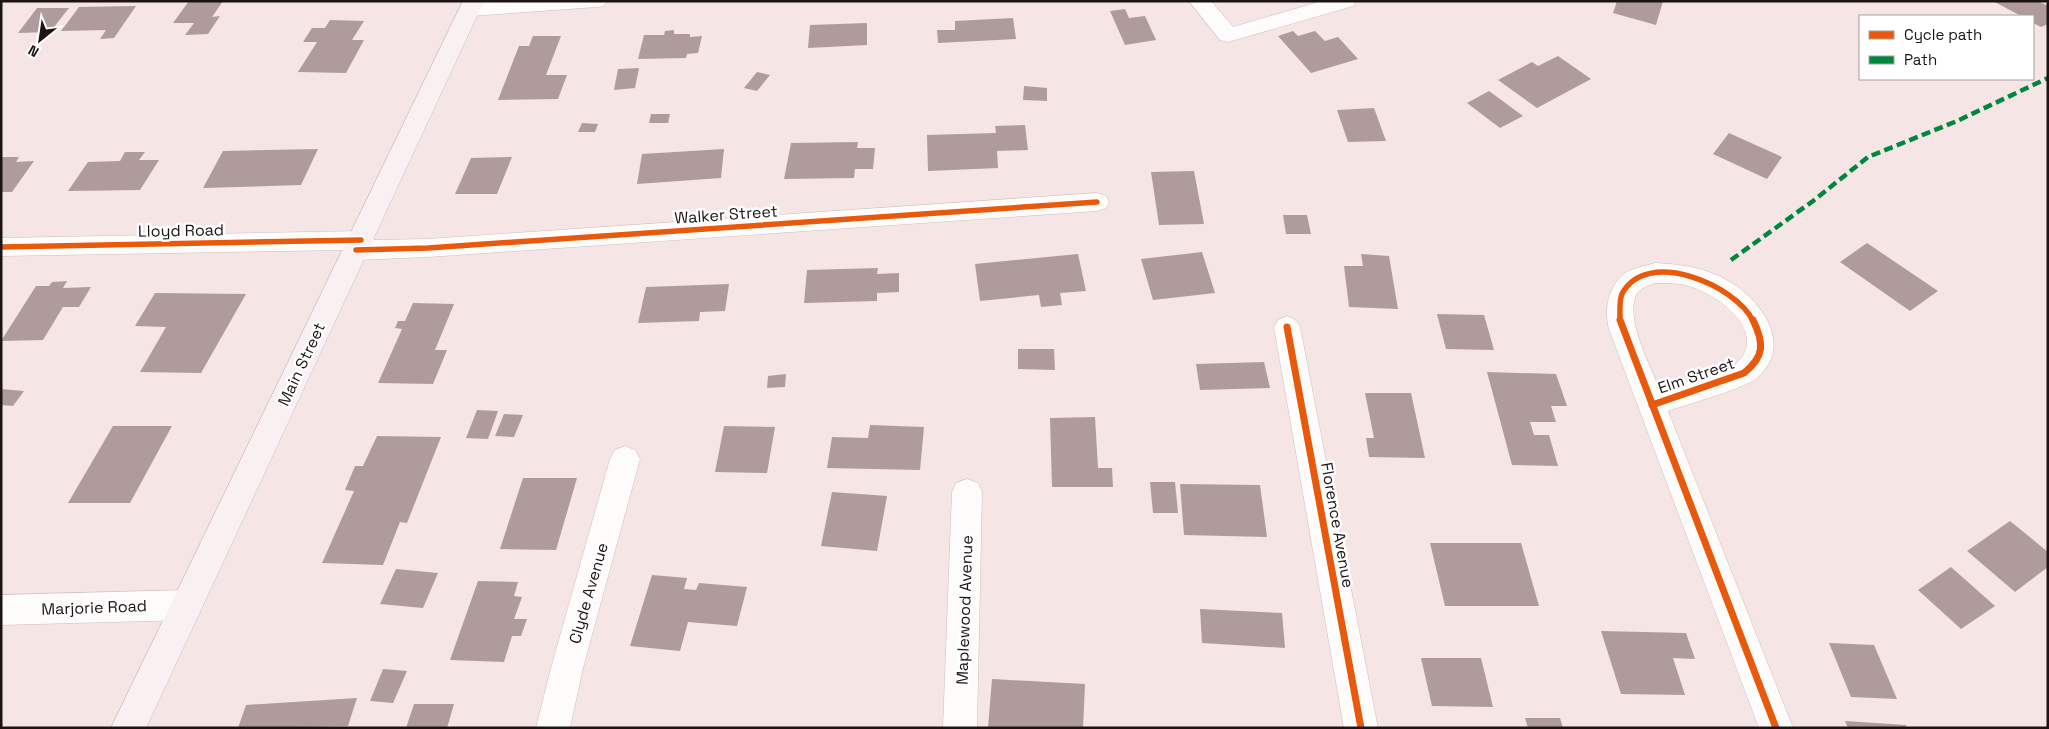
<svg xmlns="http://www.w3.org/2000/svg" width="2049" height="729" font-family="'Space Grotesk',sans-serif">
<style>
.building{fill:#b09b9c}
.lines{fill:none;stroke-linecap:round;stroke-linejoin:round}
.street-casing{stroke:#ccc0c0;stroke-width:1}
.secondary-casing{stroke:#ccc0c0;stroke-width:1}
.street{fill:#fefbfb;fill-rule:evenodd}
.secondary{fill:#f8f0f1;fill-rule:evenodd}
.quiet{stroke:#00873e;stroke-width:4.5;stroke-dasharray:9 4.5;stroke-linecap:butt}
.cycleway-far1-casing{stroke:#fff;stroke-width:8}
.cycleway-casing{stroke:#fff;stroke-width:10}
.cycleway-far1{stroke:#e8590c;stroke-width:5.5}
.cycleway{stroke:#e8590c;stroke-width:7}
.labels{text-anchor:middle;stroke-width:5;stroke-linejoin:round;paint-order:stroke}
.street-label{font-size:16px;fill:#1c1313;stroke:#fff}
</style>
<rect width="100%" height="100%" fill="#f5e5e5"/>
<g class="building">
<polygon points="189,1 223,1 212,17 220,16 208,34 185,35 194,23 173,23"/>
<polygon points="1617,1 1663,1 1656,25 1613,13"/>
<polygon points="1993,1 2038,1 2048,6 2048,24 2041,27 2033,23 2033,16 2021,16"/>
<polygon points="136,6 114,38 100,39 106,30 61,31 79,7"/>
<polygon points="37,8 69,8 50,32 18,33"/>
<polygon points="1125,9 1129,18 1145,16 1156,40 1125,45 1110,11"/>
<polygon points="1013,18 1016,39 938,43 937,30 955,30 955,21"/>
<polygon points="330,20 364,21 352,40 364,40 346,73 298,72 317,42 303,42 312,28 325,28"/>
<polygon points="867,23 867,45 808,48 810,25"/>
<polygon points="674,30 674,34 690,34 690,37 702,36 698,53 687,54 686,58 638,59 644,35 664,35 665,31"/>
<polygon points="1293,31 1298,36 1315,31 1325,41 1338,37 1358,59 1311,73 1278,36"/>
<polygon points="533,36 561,36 546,75 567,75 558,99 498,100 519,46 529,46"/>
<polygon points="1558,56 1591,79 1537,108 1498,80 1532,62 1538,66"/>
<polygon points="639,68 635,88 614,90 618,69"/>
<polygon points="757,72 770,75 757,91 744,88"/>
<polygon points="1024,86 1047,88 1047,101 1023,100"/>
<polygon points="1489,91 1523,116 1500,128 1467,103"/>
<polygon points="1374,108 1386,141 1348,142 1337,110"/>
<polygon points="651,114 670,114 668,123 649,123"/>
<polygon points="582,123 598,124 595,132 578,132"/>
<polygon points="1025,125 1028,150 997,151 998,168 928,171 927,135 996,133 995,126"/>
<polygon points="1729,133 1782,157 1767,179 1713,154"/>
<polygon points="858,142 857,148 875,148 873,169 855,169 854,178 784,179 791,143"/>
<polygon points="318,149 301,185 203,188 223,151"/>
<polygon points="724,149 721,178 637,184 642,154"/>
<polygon points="125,152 145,152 139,160 159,160 140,190 68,191 88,162 120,161"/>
<polygon points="1,157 19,157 16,162 34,161 12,192 1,192"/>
<polygon points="512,157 497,194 455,194 471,158"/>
<polygon points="1194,171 1204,224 1159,225 1151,172"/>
<polygon points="1283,215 1307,215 1311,234 1286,234"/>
<polygon points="1867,243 1938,291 1910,311 1840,262"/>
<polygon points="1202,252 1215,293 1153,300 1141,259"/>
<polygon points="1078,254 1086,291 1060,293 1062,305 1041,307 1039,295 980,301 975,264"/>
<polygon points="1361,254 1389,256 1398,309 1349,307 1344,266 1363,266"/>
<polygon points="878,268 877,274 899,273 899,292 877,293 877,301 804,303 807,270"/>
<polygon points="67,281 63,288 91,287 79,307 63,307 43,340 1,341 36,286 49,286 52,282"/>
<polygon points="729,284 725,311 700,312 699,321 638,323 646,287"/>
<polygon points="155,293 246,294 201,373 140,372 166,327 135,326"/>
<polygon points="413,303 454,304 435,350 447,350 433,384 378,383 402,329 395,328 398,321 405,321"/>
<polygon points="1437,314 1484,315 1494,350 1446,349"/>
<polygon points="1018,349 1054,349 1055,370 1018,369"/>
<polygon points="1264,362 1270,388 1200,390 1196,364"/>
<polygon points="1487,372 1556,374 1567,406 1551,406 1556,422 1530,422 1534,435 1549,435 1558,466 1512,465"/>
<polygon points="786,374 785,387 767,388 768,376"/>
<polygon points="1,389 24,391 13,406 1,405"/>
<polygon points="1365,393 1411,393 1425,458 1369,457 1366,438 1374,438"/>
<polygon points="477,410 498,411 488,439 466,438"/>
<polygon points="504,414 523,415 514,437 495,436"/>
<polygon points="1095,417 1098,468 1112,468 1113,487 1052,487 1050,418"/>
<polygon points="870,425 924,427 920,470 827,468 832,437 868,438"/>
<polygon points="113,426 172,426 130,503 68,503"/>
<polygon points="724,426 775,427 767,473 715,472"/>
<polygon points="377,436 441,437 407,523 400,522 383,565 322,563 354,491 345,490 355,466 363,466"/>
<polygon points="523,478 577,478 556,550 500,549"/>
<polygon points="1150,482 1175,482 1178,513 1153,513"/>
<polygon points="1180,484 1260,485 1267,537 1184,535"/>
<polygon points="832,492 887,496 877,551 821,546"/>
<polygon points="2010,521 2048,552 2048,567 2015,592 1967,551"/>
<polygon points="1430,543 1521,543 1539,606 1445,606"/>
<polygon points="1951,567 1995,606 1961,629 1918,590"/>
<polygon points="396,569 438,573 423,608 380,604"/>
<polygon points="652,575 687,578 684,589 696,590 699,583 747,587 737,626 688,622 680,651 630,646"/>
<polygon points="478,581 518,582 514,596 522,597 514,619 527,619 521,636 512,636 504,662 450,660"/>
<polygon points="1200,609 1282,613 1285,648 1202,643"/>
<polygon points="1601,631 1686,633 1695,659 1673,658 1685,695 1621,694"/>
<polygon points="1829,643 1874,645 1897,699 1851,697"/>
<polygon points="1421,658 1481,658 1493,707 1432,706"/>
<polygon points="383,669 407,671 393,703 370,701"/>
<polygon points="992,679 1085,684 1083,728 988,728"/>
<polygon points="357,698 348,726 238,728 246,705"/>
<polygon points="414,704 454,704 447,728 406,728"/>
<polygon points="1525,718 1560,718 1563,728 1528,728"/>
<polygon points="1845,721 1906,725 1907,728 1848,728"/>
</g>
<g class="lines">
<defs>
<g id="street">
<polygon points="490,1 607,1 604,6 597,7 471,16 464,14 460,9 464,4"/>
<polygon points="1189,1 1211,1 1233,27 1322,1 1356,1 1353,6 1228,42 1220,40"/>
<polygon points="1097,193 1106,196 1109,202 1106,208 1097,211 428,257 356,260 347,257 343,250 1,256 1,238 361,231 370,233 374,240 428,239"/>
<path d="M1655,263C1675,264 1695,266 1714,274C1753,289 1799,341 1757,378C1746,388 1685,405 1668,411L1793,728H1759L1609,329C1604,309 1608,287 1624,274C1631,268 1646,266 1655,263ZM1655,283C1670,283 1684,283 1697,289C1726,300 1769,337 1734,365L1660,391C1651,366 1627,324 1635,298C1637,289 1647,286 1655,283Z"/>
<polygon points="1287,316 1296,320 1300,327 1378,728 1344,728 1274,327 1278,320"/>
<polygon points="625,446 635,450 640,459 583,668 570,728 536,728 551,668 610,459 615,450"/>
<polygon points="967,479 978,483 982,492 977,728 943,728 952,492 956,483"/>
<polygon points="187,590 198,594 203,605 198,616 187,620 1,625 1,595"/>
</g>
<polygon id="secondary" points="463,1 484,1 146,728 111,728"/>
</defs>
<use href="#street" class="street-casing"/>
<use href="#secondary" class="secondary-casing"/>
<use href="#street" class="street"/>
<use href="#secondary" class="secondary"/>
<polyline class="quiet" points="1731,260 1813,201 1868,157 1957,121 2048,78"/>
<defs>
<g id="cycleway-far1">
<polyline points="1,247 361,240"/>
<polyline points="356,250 428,248 1097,202"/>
<path d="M1620,321C1620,314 1619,300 1622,294C1646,247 1736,285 1753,321"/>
</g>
<g id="cycleway">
<polyline points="1620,320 1776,728"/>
<polyline points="1287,327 1361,728"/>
<path d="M1652,405L1744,373C1765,356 1764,343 1753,320"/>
</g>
</defs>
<use href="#cycleway-far1" class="cycleway-far1-casing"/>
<use href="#cycleway" class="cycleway-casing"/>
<use href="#cycleway-far1" class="cycleway-far1"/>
<use href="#cycleway" class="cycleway"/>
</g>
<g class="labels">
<g class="street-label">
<text transform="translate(726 214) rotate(-4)" y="6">Walker Street</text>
<text transform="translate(181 230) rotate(-1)" y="6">Lloyd Road</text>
<text transform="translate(301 364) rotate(-65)" y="6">Main Street</text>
<text transform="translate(1696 375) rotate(-19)" y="6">Elm Street</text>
<text transform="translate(1338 525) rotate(80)" y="6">Florence Avenue</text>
<text transform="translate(588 593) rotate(-74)" y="6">Clyde Avenue</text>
<text transform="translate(94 607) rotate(-2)" y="6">Marjorie Road</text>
<text transform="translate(964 610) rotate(-88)" y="6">Maplewood Avenue</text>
</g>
</g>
<rect width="2049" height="729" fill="none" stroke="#1c1313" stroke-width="5"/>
<rect x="1859" y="15" width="175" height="65" fill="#ffffff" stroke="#a4a1a1"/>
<rect x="1869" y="31" width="25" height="8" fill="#e8590c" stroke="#a4a1a1"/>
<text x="1904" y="40" font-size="15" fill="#1c1313">Cycle path</text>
<rect x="1869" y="56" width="25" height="8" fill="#00873e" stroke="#a4a1a1"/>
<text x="1904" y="65" font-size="15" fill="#1c1313">Path</text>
<g transform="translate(40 40) rotate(210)" stroke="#ffffff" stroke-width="4" paint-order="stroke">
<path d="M0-4L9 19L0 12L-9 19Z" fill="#1c1313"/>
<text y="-8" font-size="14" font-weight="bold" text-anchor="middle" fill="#1c1313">N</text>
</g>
</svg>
